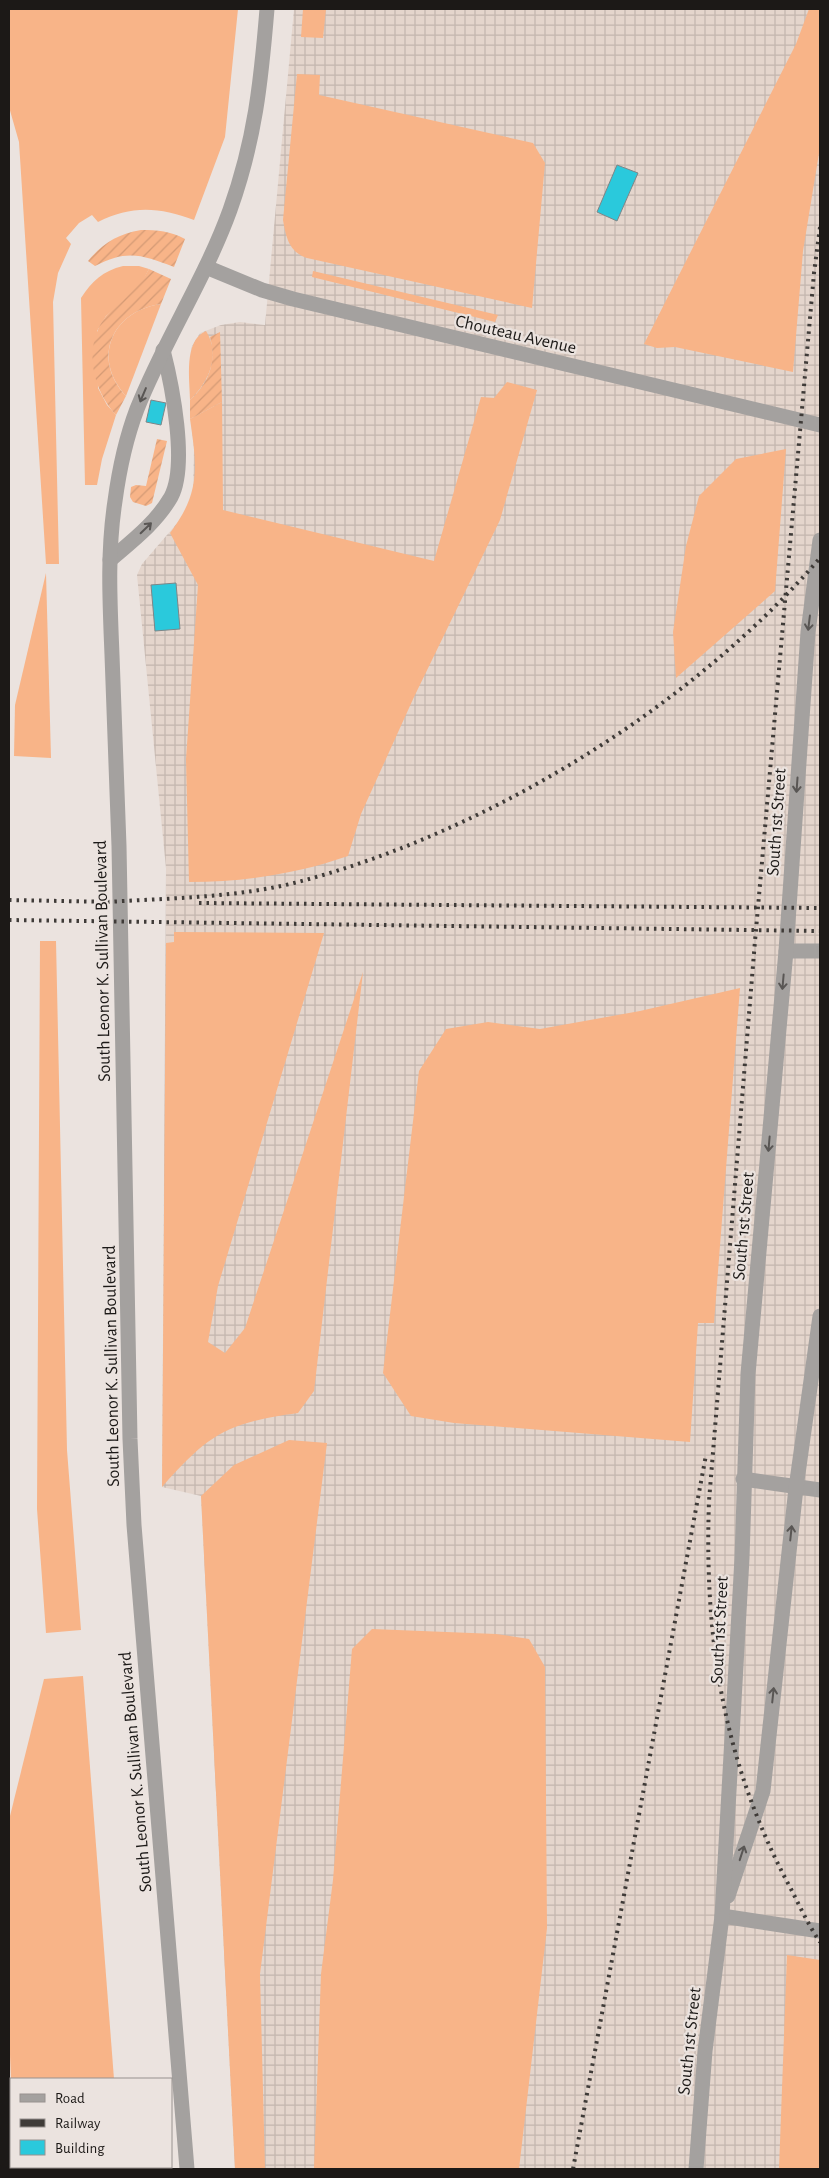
<svg xmlns="http://www.w3.org/2000/svg" width="829" height="2178" font-family="'Alegreya Sans',sans-serif">
<style>
.industrial{fill:url(#industrial-grid)}
.grass{fill:#f8b488}
.garden{fill:url(#garden-furrows)}
.building{fill:#2ac9dc;stroke:#7d8688}
.lines{fill:none;stroke-linecap:round;stroke-linejoin:round}
.minor{stroke:#a4a19f;stroke-width:15}
.rail{stroke:#3f3b38;stroke-width:4;stroke-dasharray:2.5 5;stroke-linecap:butt}
.oneway{stroke:#595654}
.labels{text-anchor:middle;stroke-width:4.5;stroke-linejoin:round;paint-order:stroke}
.street-label{font-size:18px;fill:#1c1917;stroke:#ebe3df}
</style>
<defs>
<pattern id="industrial-grid" width="8" height="8" patternUnits="userSpaceOnUse" patternTransform="scale(1.25)"><rect width="8" height="8" fill="#e4d5cc"/><path d="M0 4h8M4 0v8" fill="none" stroke="#c3b6ae"/></pattern>
<pattern id="garden-furrows" width="10" height="10" patternUnits="userSpaceOnUse" patternTransform="scale(1.25)"><rect width="10" height="10" fill="#f8b488"/><path d="M-1 1l2-2M0 10L10 0M9 11l2-2" fill="none" stroke="#d49a75"/></pattern>
</defs>
<rect width="100%" height="100%" fill="#ebe3df"/>
<polygon class="industrial" points="294,9 820,9 820,2169 235,2169 201,1496 162,1487 166,868 137,575 142,564 185,514 193,492 194,448 190,413 191,348 200,333 221,325 240,322 265,325"/>
<g class="grass">
<path d="M9,9H238L225,137L194,220C160,207 131,205 98,222L92,215L79,223L66,238L71,244L58,273L53,302L59,564H46L19,142L9,107Z"/>
<polygon points="303,9 326,9 323,38 301,37"/>
<polygon points="809,9 820,9 820,147 803,251 793,372 675,347 657,348 644,344 796,44"/>
<path d="M297,74L320,75L319,95L533,143L545,163L532,308L307,258C289,252 286,237 283,220Z"/>
<path d="M123,266H139L149,269L141,284L106,316L97,331L98,388L107,405L116,415L102,459L97,485H85L81,298C92,281 103,271 123,266Z"/>
<polygon points="313,271 498,315 495,322 312,277"/>
<path d="M161,304L126,396C91,358 112,311 161,304Z"/>
<path d="M206,331C221,355 209,382 190,400C190,380 183,341 206,331Z"/>
<path d="M507,382L537,390L500,520L414,697L361,814L348,856C296,874 244,882 189,882L186,759L198,585L170,533C201,492 197,467 190,419L222,402L223,510L434,561L481,397L494,398Z"/>
<polygon points="786,449 775,591 676,678 673,632 686,546 699,496 736,459"/>
<polygon points="46,573 51,758 14,756 15,705"/>
<path d="M174,932L324,933L218,1286L208,1342L225,1353L245,1328L363,972L314,1391L298,1413C226,1423 209,1434 162,1487L166,943L174,942Z"/>
<polygon points="40,941 56,941 67,1450 81,1630 46,1633 37,1509"/>
<polygon points="740,988 714,1323 698,1323 690,1442 454,1423 411,1416 383,1373 419,1071 446,1029 488,1022 540,1029 640,1011"/>
<polygon points="289,1440 327,1443 260,1974 265,2169 235,2169 201,1496 234,1465"/>
<polygon points="372,1629 496,1634 529,1639 545,1667 547,1928 519,2169 314,2169 321,1974 333,1880 352,1649"/>
<polygon points="83,1676 114,2079 11,2079 9,2031 10,1816 44,1679"/>
<polygon points="787,1955 820,1960 820,2169 779,2169"/>
<rect x="20" y="2167" width="101" height="2"/>
</g>
<g class="garden">
<path d="M141,230C158,230 170,231 185,239L174,267C143,255 127,249 95,266L88,261C103,243 118,234 141,230Z"/>
<path d="M149,269L171,279L161,304C112,311 91,358 126,396L116,415C92,389 82,345 107,315C121,299 139,289 149,269Z"/>
<path d="M220,332L222,402L190,419V400C209,383 217,362 210,337Z"/>
<polygon points="157,439 167,441 152,503 146,506 133,502 130,497 131,487 136,485 146,486"/>
</g>
<g class="building">
<polygon points="617,165 638,173 617,221 597,212"/>
<polygon points="151,400 166,403 161,425 146,422"/>
<polygon points="176,583 180,629 155,631 151,585"/>
</g>
<g class="lines">
<g class="minor">
<polyline points="206,267 262,290 293,299 820,425"/>
<path d="M110,560C132,541 156,523 171,497C188,465 172,385 163,350"/>
<polyline points="786,951 820,951"/>
<polyline points="743,1479 820,1490"/>
<polyline points="728,1896 763,1791 796,1488 820,1316"/>
<polyline points="722,1916 820,1931"/>
<path d="M187,2169L134,1525L130,1439C126,1241 124,1043 119,846C117,782 114,719 112,655C110,604 107,553 115,501C119,471 126,438 137,409C164,341 205,279 230,210C255,140 261,82 267,9"/>
<polyline points="696,2169 705,2051 722,1916 742,1558 748,1374 786,951 808,632 820,540"/>
</g>
<g class="rail">
<path d="M820,227L814,273L755,941L709,1501C704,1641 724,1765 791,1889C800,1907 809,1926 820,1942"/>
<polyline points="9,900 114,902"/>
<path d="M107,902C169,898 233,898 294,883C485,834 691,708 820,558"/>
<polyline points="199,903 820,908"/>
<polyline points="9,920 820,931"/>
<polyline points="573,2169 706,1455"/>
</g>
</g>
<defs><path id="oneway-shaft" d="M-6 0H5M1.5-3L5.5 0L1.5 3" fill="none" stroke-width="1.6" stroke-linecap="round" stroke-linejoin="round" transform="scale(1.25)"/></defs>
<g class="oneway">
<use href="#oneway-shaft" transform="translate(143 395) rotate(113)"/>
<use href="#oneway-shaft" transform="translate(146 528) rotate(-44)"/>
<use href="#oneway-shaft" transform="translate(809 623) rotate(97)"/>
<use href="#oneway-shaft" transform="translate(797 785) rotate(94)"/>
<use href="#oneway-shaft" transform="translate(783 982) rotate(95)"/>
<use href="#oneway-shaft" transform="translate(769 1144) rotate(95)"/>
<use href="#oneway-shaft" transform="translate(791 1533) rotate(-84)"/>
<use href="#oneway-shaft" transform="translate(773 1695) rotate(-84)"/>
<use href="#oneway-shaft" transform="translate(742 1853) rotate(-72)"/>
</g>
<g class="labels">
<g class="street-label">
<text transform="translate(516 334) rotate(13)" y="6">Chouteau Avenue</text>
<text transform="translate(776 822) rotate(-86)" y="6">South 1st Street</text>
<text transform="translate(102 961) rotate(-91)" y="6">South Leonor K. Sullivan Boulevard</text>
<text transform="translate(743 1226) rotate(-85)" y="6">South 1st Street</text>
<text transform="translate(111 1366) rotate(-91)" y="6">South Leonor K. Sullivan Boulevard</text>
<text transform="translate(719 1630) rotate(-87)" y="6">South 1st Street</text>
<text transform="translate(135 1772) rotate(-95)" y="6">South Leonor K. Sullivan Boulevard</text>
<text transform="translate(689 2041) rotate(-84)" y="6">South 1st Street</text>
</g>
</g>
<rect width="829" height="2178" fill="none" stroke="#1c1917" stroke-width="20"/>
<rect x="10" y="2078" width="162" height="90" fill="#ebe3df" stroke="#98928f"/>
<rect x="20" y="2094" width="25" height="8" fill="#a4a19f" stroke="#98928f"/>
<text x="55" y="2103" font-size="15" fill="#1c1917">Road</text>
<rect x="20" y="2119" width="25" height="8" fill="#3f3b38" stroke="#98928f"/>
<text x="55" y="2128" font-size="15" fill="#1c1917">Railway</text>
<rect x="20" y="2140" width="25" height="15" fill="#2ac9dc" stroke="#98928f"/>
<text x="55" y="2153" font-size="15" fill="#1c1917">Building</text>
</svg>
